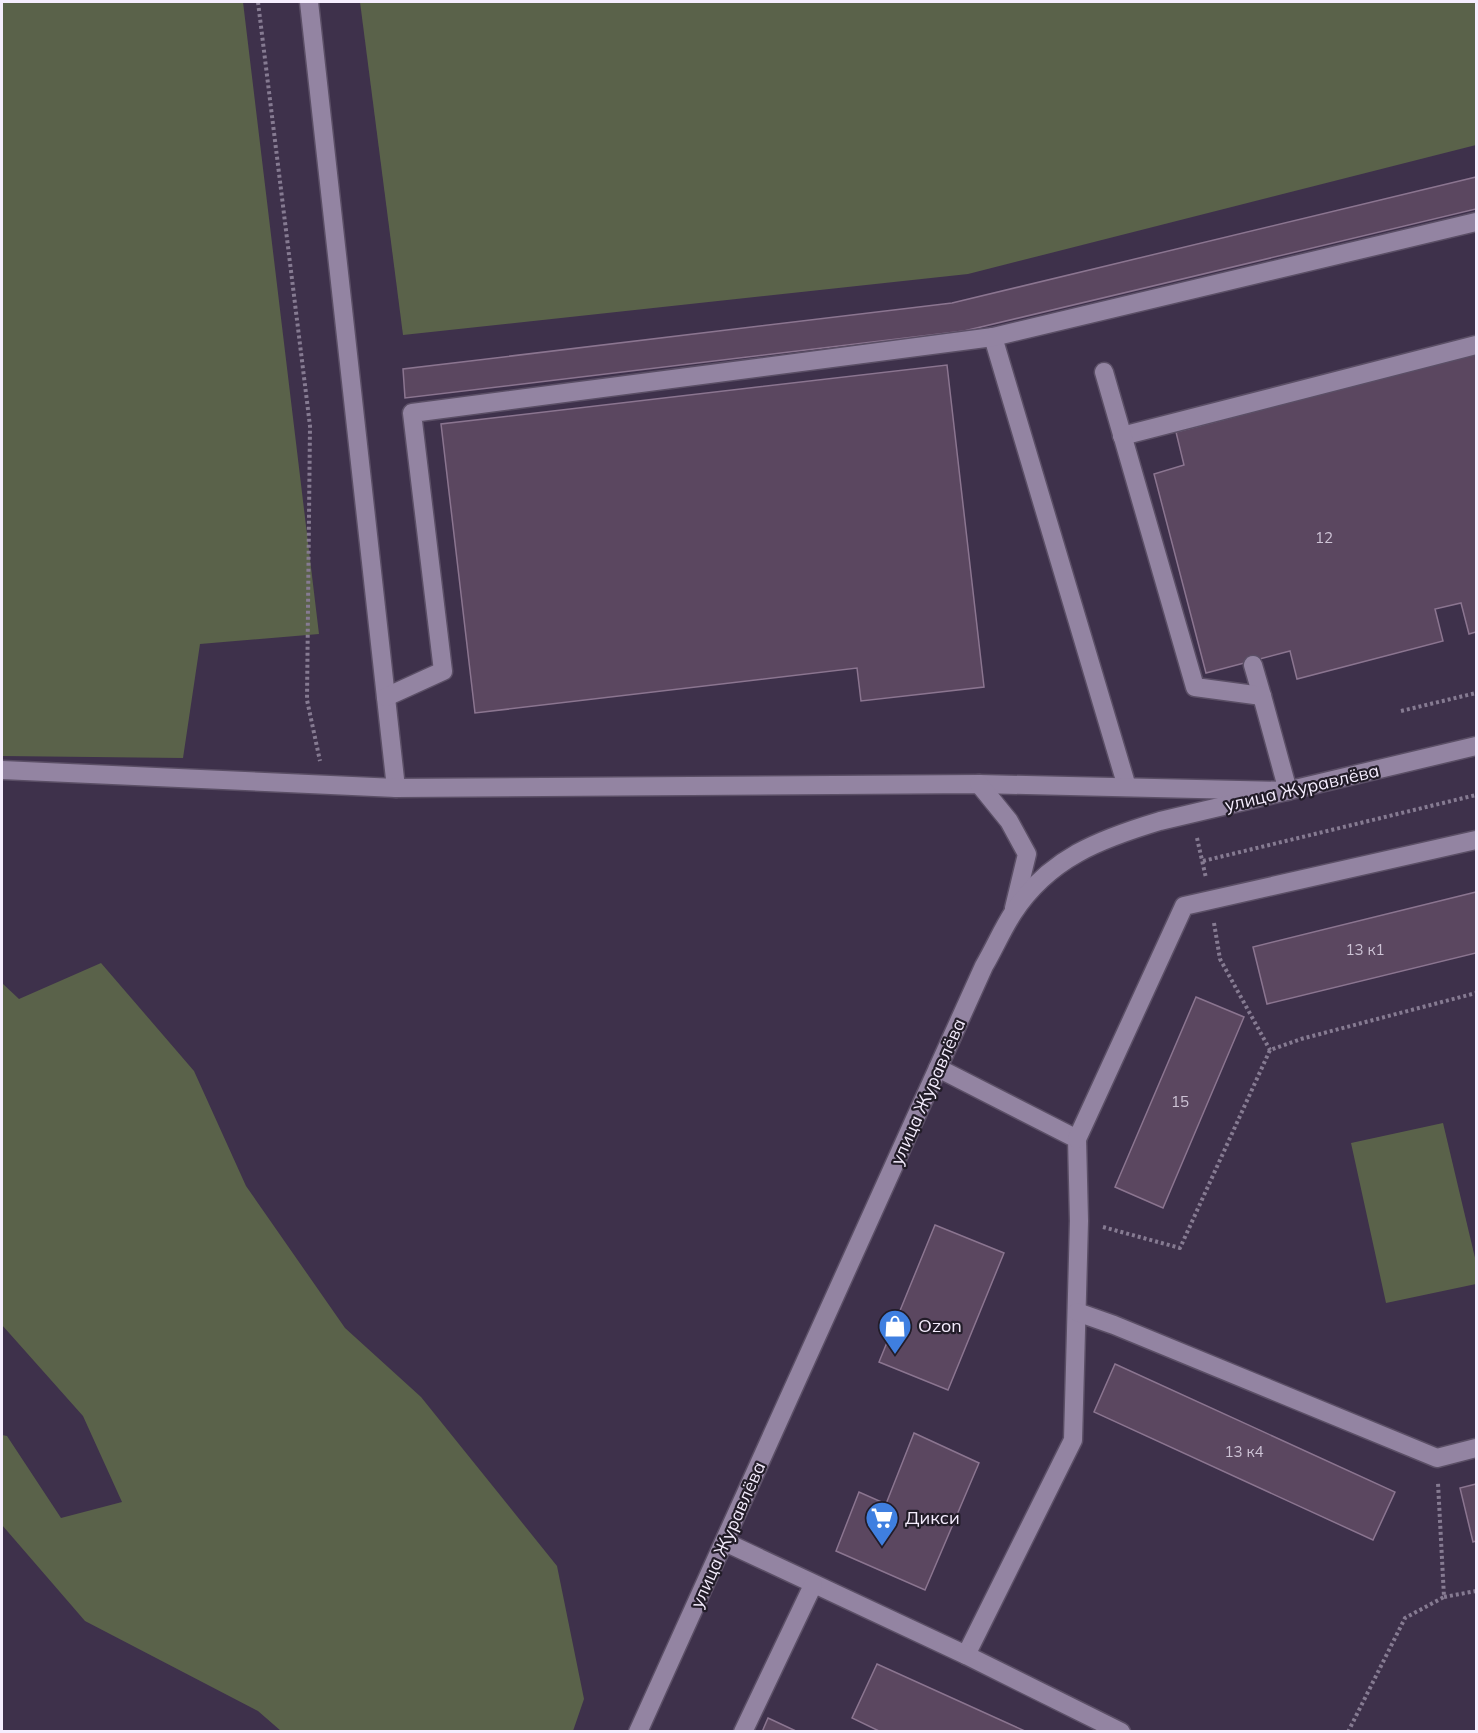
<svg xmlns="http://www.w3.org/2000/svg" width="1478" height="1733" font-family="Mulish,sans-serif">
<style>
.green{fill:#5a624a}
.building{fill:#5b4760;stroke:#8b7590;stroke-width:1.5}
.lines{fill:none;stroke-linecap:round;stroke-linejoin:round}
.minor-casing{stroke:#5b4f66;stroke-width:21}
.path{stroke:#867b92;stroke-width:4;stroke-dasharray:3 3;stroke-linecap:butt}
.minor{stroke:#9384a2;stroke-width:18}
.labels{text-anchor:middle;stroke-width:4.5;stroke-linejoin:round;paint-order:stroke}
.number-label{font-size:15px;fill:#cec4d6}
.street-label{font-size:18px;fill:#f5edfe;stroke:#221c28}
.poi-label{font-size:18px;fill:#f5edfe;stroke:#221c28;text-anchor:start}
</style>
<rect width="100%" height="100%" fill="#3e314b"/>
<g class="green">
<polygon points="2,2 243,2 319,634 200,644 183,758 2,756"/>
<polygon points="360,2 1476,2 1476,145 968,274 403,335"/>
<polygon points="101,963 194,1071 246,1186 345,1328 421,1397 557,1566 584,1699 573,1731 281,1731 258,1711 85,1621 2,1525 2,1435 7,1436 61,1518 122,1502 83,1416 2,1325 2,983 19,999"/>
<polygon points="1443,1123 1476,1262 1476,1284 1386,1303 1351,1143"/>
</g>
<g class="building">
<polygon points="1476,177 1476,209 964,331 405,398 403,369 952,303"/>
<polygon points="1476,353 1476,632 1469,634 1461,603 1435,609 1443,641 1297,679 1290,651 1206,673 1154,474 1184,465 1176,432"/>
<polygon points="947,365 984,687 861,701 857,668 475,713 441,424"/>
<polygon points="1476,892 1476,953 1267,1004 1253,947"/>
<polygon points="1196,997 1244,1017 1163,1208 1115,1187"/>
<polygon points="935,1225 1004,1253 948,1390 879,1362"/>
<polygon points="1115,1364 1395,1492 1373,1540 1094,1412"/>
<polygon points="914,1433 979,1463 925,1590 836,1551 859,1492 886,1504"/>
<polygon points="1476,1484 1476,1541 1473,1542 1460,1488"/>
<polygon points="877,1664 1027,1732 881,1732 852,1718"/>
<polygon points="768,1718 798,1732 762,1732"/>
</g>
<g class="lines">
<defs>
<g id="minor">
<polyline points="309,2 396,788"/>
<polyline points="993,337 1127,787"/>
<polyline points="1122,436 1476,345"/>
<polyline points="1253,665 1262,696"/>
<polyline points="386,697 443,671 412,413 993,337 1476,222"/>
<polyline points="2,770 396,788 979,784 1288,791 1262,696 1195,687 1104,372"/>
<polyline points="979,784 1009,821 1027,854 1014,908"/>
<polyline points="938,1068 1077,1139 1079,1221 1073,1440 966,1655"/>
<polyline points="1077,1139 1184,906 1476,840"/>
<polyline points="1077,1312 1114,1325 1437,1458 1476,1448"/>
<polyline points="725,1542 966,1655 1121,1732"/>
<path d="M638,1732L984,966C994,949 1002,930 1013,913C1049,858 1100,839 1160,821L1476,746"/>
<polyline points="743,1732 813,1585"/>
</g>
</defs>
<use href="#minor" class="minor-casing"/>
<g class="path">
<polyline points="258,2 310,426 307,700 320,761"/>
<polyline points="1401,711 1476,693"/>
<polyline points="1197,838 1206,878"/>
<polyline points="1203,861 1476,795"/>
<polyline points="1214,923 1220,959 1270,1050"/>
<polyline points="1103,1227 1180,1248 1270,1050 1301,1039 1476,993"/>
<polyline points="1444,1597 1476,1591"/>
<polyline points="1348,1732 1405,1618 1444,1597 1438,1483"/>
</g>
<use href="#minor" class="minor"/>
</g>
<defs>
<symbol id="shop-pin" viewBox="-11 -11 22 30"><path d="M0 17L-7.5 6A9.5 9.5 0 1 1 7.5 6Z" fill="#3f7fe0" stroke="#221c28"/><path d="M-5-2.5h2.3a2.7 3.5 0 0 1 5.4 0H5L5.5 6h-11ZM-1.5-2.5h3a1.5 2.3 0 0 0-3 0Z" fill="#fff"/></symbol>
<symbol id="supermarket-pin" viewBox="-11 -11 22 30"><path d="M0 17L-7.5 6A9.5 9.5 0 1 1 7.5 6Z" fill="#3f7fe0" stroke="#221c28"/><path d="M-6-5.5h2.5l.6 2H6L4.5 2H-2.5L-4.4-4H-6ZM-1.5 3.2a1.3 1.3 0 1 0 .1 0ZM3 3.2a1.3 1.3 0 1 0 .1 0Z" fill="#fff"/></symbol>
</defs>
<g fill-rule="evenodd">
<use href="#shop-pin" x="876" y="1307" width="38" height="52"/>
<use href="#supermarket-pin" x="863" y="1499" width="38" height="52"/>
</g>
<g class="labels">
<g class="number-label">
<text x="1324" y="543">12</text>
<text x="1365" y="955">13 к1</text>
<text x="1180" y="1107">15</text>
<text x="1244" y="1457">13 к4</text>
</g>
<g class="street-label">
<text transform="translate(1302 788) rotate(-13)" y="6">улица Журавлёва</text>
<text transform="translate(928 1092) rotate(-66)" y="6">улица Журавлёва</text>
<text transform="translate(728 1535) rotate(-66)" y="6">улица Журавлёва</text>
</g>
<g class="poi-label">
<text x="918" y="1332">Ozon</text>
<text x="905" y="1524">Дикси</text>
</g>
</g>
<rect width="1478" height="1733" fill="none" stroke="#f5edfe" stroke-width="6"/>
</svg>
